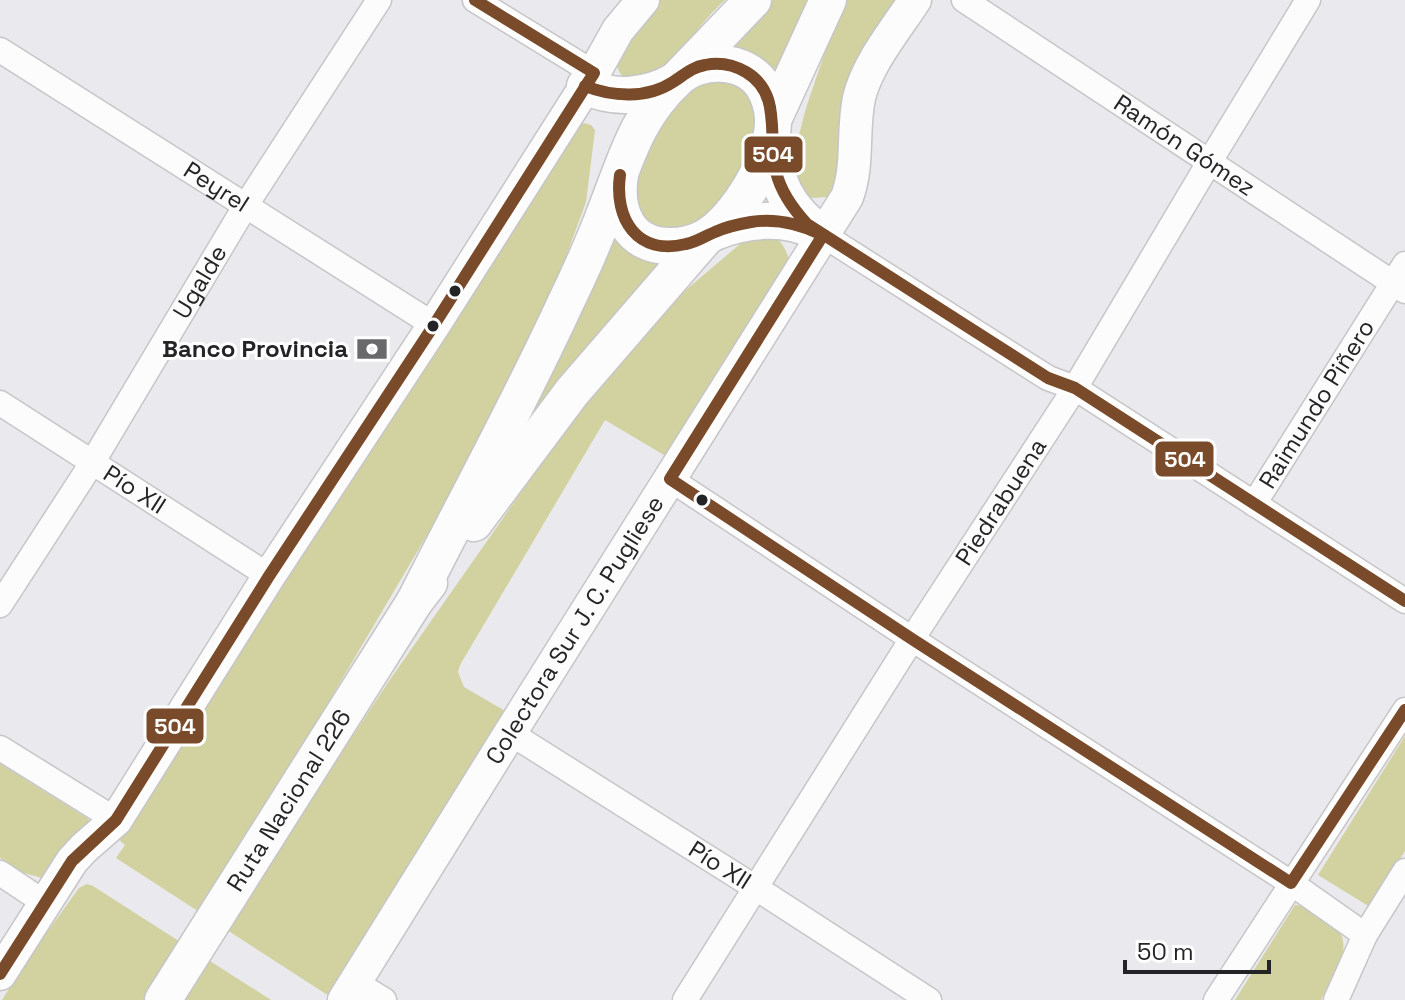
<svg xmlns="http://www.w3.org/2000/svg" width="1405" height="1000" font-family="'Space Grotesk',sans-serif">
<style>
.green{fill:#d1d2a0}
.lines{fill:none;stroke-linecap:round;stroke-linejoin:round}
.minor-casing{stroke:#c6c5c8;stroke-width:27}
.major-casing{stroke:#c6c5c8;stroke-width:35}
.highway-casing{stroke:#c6c5c8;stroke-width:39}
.minor{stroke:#fcfcfc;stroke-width:24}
.major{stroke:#fcfcfc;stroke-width:32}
.highway{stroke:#fcfcfc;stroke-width:36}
.bus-1-casing{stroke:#fff;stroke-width:18}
.bus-1{stroke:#7a4b2a;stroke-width:12}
.bus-dot{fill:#242426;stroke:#fff;stroke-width:3}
.labels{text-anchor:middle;stroke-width:6;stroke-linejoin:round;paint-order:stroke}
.street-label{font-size:24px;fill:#242426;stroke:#fff}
.poi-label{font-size:24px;font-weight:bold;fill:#242426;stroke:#fff;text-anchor:end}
.line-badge{stroke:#fff;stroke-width:3}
.badge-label{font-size:22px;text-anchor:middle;font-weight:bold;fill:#fff}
</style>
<rect width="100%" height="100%" fill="#eae9ed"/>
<g class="green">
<path d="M657,0H725C701,21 676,62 651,76C644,80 634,79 626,80C621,75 617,70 617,63C617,49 648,13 657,0Z"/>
<polygon points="763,0 819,0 781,93 712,51"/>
<polygon points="847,0 904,0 846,173 828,197 812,198 800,191 794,175 795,150 806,108 829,40"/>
<polygon points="736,80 763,115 739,181 697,228 646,228 628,188 657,124 697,82"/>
<path d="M584,123L591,125L595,130L586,202L553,292L516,369L433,525L207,908L229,923L389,681L557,441L586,404L612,371L680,295L753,233C775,235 782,238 789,259L669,458L605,420L460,665L458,672L464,687L512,715L329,996L116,858L125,845L116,837L576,126Z"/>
<polygon points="610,219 676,261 491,470"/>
<polygon points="1405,736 1405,851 1370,907 1318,875"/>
<polygon points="0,764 87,818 93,825 46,879 24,873 0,858"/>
<polygon points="87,884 93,886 271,1000 2,1000 27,960 79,888"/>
<path d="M1295,905C1307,906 1314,911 1324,917C1362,941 1335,969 1321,1000H1235Z"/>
</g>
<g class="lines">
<defs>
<g id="minor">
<polyline points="475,0 594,73"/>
<path id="s1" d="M964,0L1405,291"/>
<path id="s2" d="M0,50L434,325"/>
<polyline points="823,235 1048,378 1075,388 1405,601"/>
<path id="s3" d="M0,403L269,576"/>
<polyline points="670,479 912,639 1291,883 1365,935"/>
<path id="s4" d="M1254,504L1405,264"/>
<path id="s5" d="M0,605L92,463L246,205L379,0"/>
<path id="s6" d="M510,733L756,888L929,1000"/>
<polyline points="0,748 116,820"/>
<polyline points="0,873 45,903"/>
<polyline points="356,983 384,1000"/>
<path id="s7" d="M685,1000L912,639L1075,388L1210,161L1308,0"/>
<polyline points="1216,1000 1405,710"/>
<polyline points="1336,1000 1365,935 1405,871"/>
</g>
<g id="major">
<polyline points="0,974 72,861 84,848 116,820 269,576 434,325 594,73 618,30 643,0"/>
<path id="s8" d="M344,1000L510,733L847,197C859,165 852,131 859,98C867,64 896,29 915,0"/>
</g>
<g id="highway">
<polyline points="682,74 753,0"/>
<path d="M585,86C614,100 647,97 675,81"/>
<polyline points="773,120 828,0"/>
<path d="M772,137C773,181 787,209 823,235"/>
<path d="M712,233C745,219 785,215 817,232"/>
<polyline points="474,523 572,392 706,237"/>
<path d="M415,601C465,502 519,404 565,304C580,273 594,242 606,210C626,160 636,117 677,79C700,57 745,58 763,86C769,95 773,109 773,120C774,157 737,219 706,237C695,243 683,246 671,246C629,247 614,212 620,175"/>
<path id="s9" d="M163,1000L415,601L429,583"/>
</g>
</defs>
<use href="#minor" class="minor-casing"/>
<use href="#major" class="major-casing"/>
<use href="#highway" class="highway-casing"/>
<use href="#minor" class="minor"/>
<use href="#major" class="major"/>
<use href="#highway" class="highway"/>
<defs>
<g id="bus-1">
<path d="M585,86C613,97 647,99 673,82C684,75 692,67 705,65C719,62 734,65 746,72C783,94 767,137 776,172C781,192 793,209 807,224L1048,378L1075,388L1405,601"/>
<path d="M620,175C614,219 637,256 686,244C697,242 705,236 715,232C726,227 739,224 751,222C776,218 800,224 823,235"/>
<polyline points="823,235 670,479 912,639 1291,883 1405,710"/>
<polyline points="0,974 72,861 116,820 269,576 434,325 594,73 475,0"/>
</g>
</defs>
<use href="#bus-1" class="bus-1-casing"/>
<use href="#bus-1" class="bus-1"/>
</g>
<defs>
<symbol id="bank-bare" viewBox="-9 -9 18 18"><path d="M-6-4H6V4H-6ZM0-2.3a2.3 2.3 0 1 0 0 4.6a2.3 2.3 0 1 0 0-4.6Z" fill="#69696c" stroke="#fff" stroke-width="2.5" paint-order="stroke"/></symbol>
</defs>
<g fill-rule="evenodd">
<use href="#bank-bare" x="350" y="327" width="44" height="44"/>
</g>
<g class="bus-dot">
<circle cx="455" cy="291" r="7"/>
<circle cx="433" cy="326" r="7"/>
<circle cx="702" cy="500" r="7"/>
</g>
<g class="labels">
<g class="street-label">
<text dy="8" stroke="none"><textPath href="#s1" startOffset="264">Ramón Gómez</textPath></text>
<text dy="8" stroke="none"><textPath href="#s2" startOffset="256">Peyrel</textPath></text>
<text dy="8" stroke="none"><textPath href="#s5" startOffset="380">Ugalde</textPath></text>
<text dy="8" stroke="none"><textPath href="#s4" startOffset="118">Raimundo Piñero</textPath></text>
<text dy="8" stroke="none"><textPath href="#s3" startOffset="160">Pío XII</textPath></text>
<text dy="8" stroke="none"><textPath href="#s7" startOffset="590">Piedrabuena</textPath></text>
<text dy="8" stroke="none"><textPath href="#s8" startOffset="436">Colectora Sur J. C. Pugliese</textPath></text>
<text dy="8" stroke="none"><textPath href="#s9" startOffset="236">Ruta Nacional 226</textPath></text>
<text dy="8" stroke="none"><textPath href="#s6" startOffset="248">Pío XII</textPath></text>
</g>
<g class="poi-label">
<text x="348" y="357">Banco Provincia</text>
</g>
</g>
<g class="line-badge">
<rect x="743" y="135" width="61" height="39" rx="8" fill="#7a4b2a"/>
<rect x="1154" y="440" width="61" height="38" rx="8" fill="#7a4b2a"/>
<rect x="145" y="707" width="60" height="38" rx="8" fill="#7a4b2a"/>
</g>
<g class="badge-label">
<text x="773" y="162">504</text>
<text x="1185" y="467">504</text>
<text x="175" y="734">504</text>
</g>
<path d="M1125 960v12h144v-12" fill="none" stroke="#242426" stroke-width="4"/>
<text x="1137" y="960" font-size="24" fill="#242426" stroke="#ffffff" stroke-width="6" paint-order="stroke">50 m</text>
</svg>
